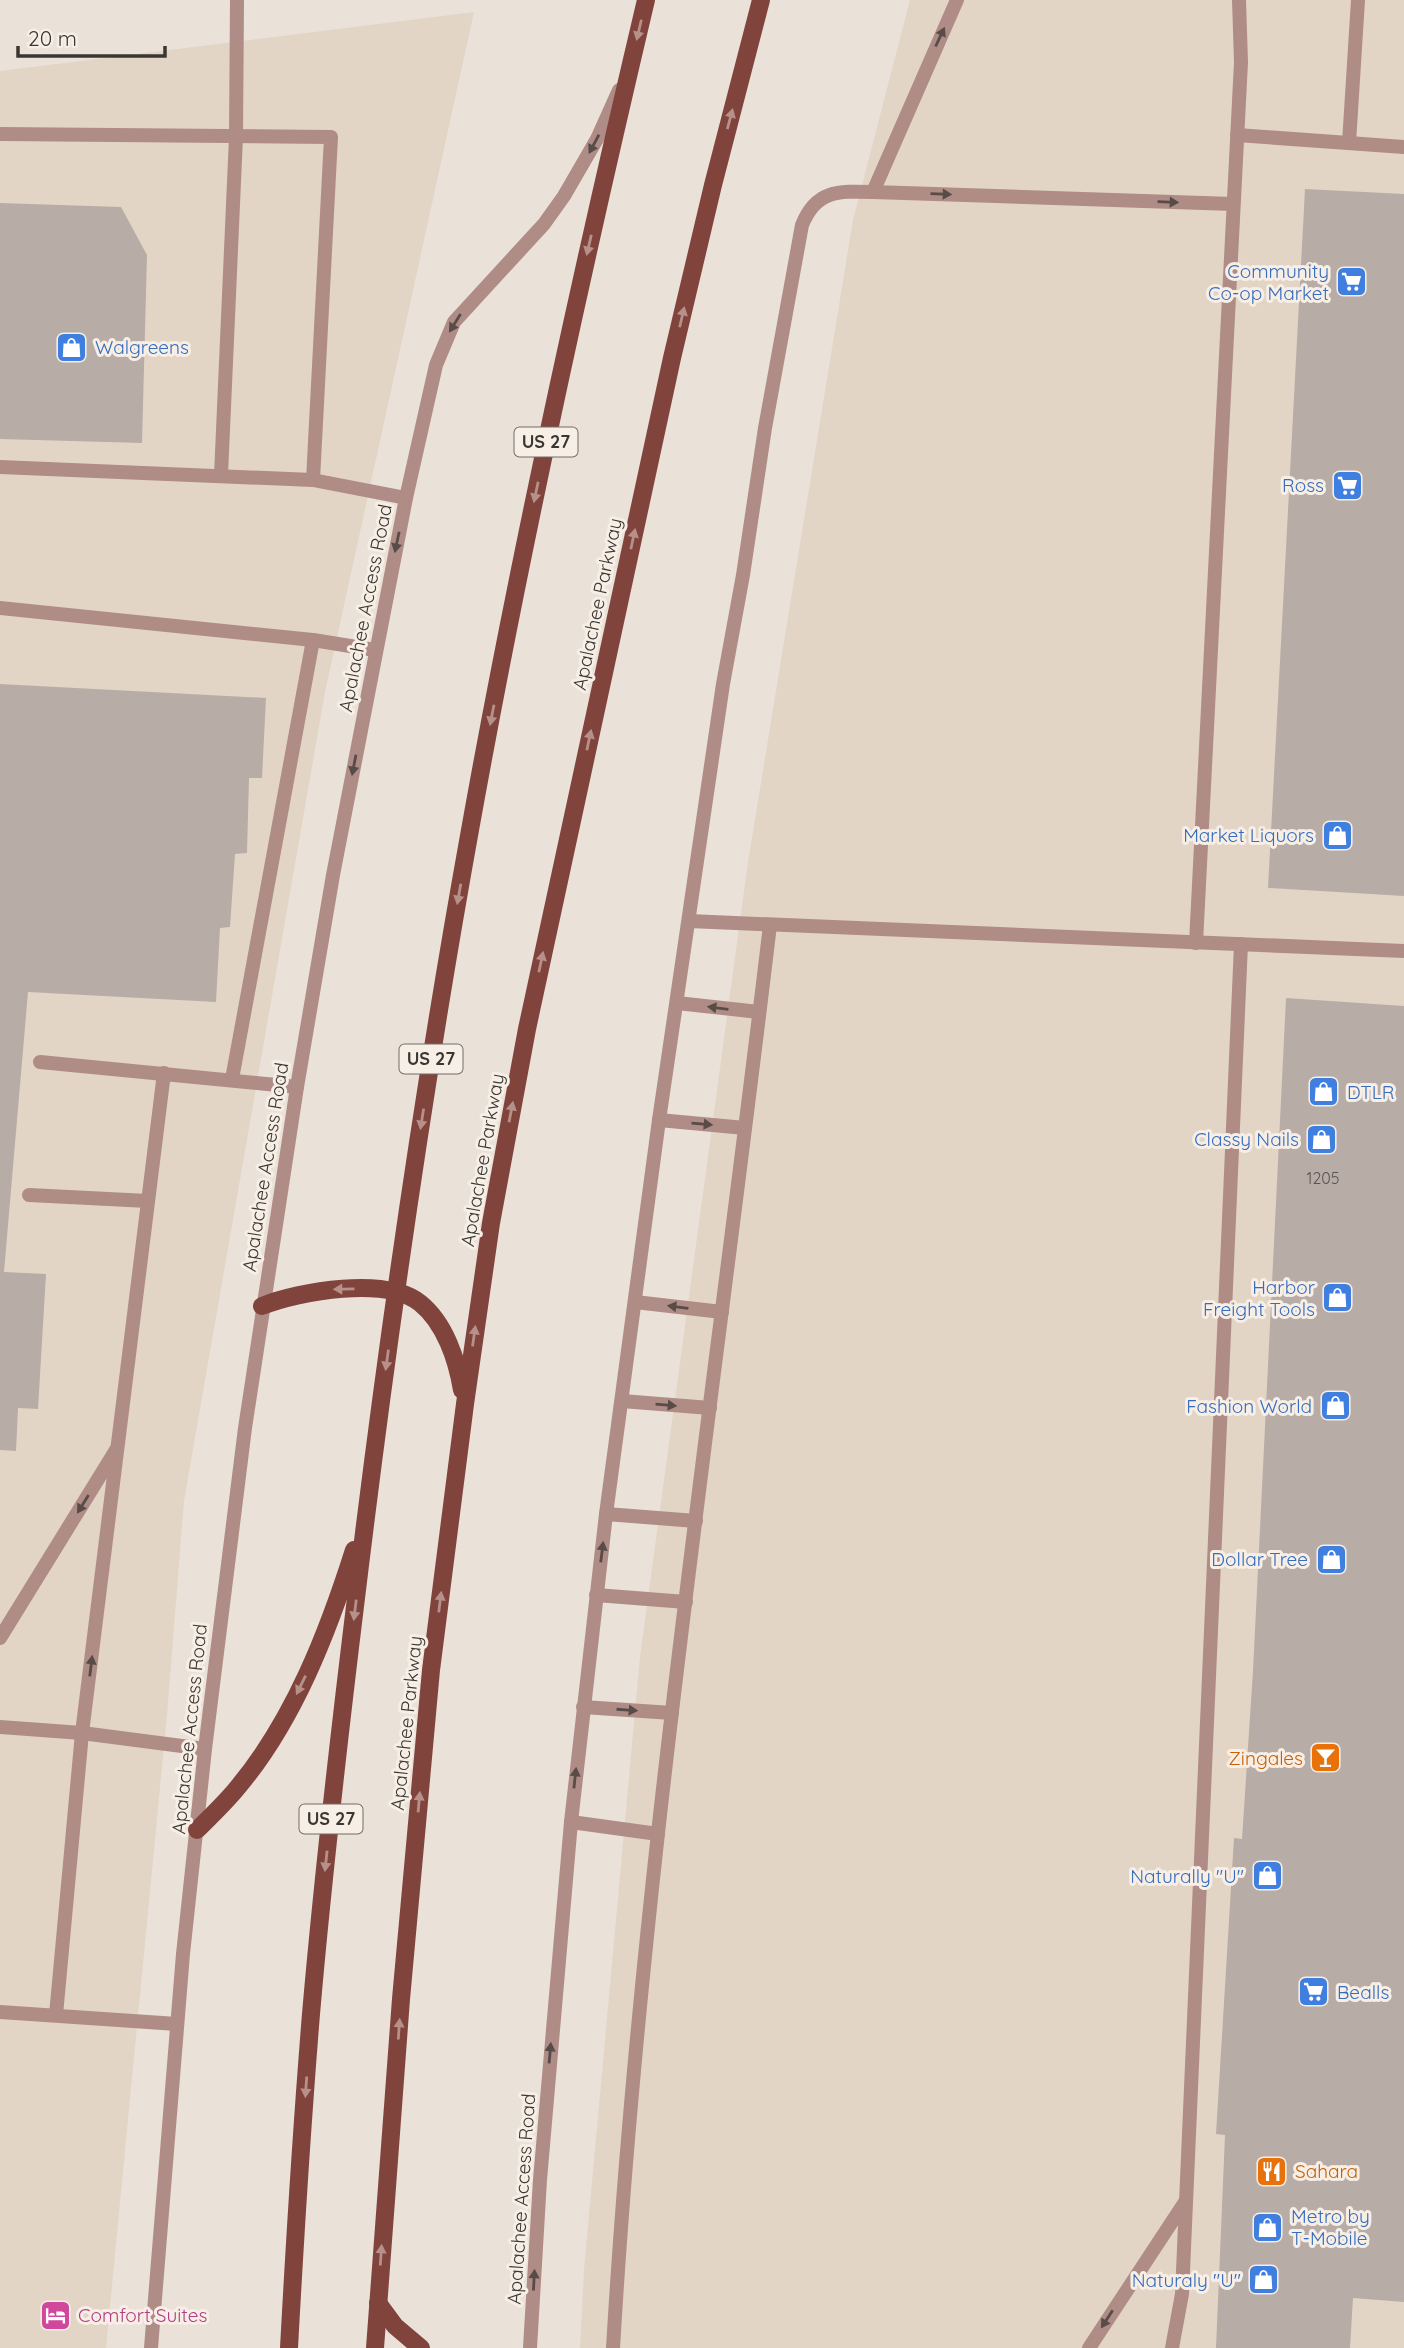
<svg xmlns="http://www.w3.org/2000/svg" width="1404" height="2348" font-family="Quicksand,sans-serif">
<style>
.built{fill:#e3d5c6}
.building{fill:#b8aca6}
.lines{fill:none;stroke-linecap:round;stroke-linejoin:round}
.lane{stroke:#b08c87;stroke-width:14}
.street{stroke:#b08c87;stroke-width:14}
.primary{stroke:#80443d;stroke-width:18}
.oneway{fill:#b69089}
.oneway2{fill:#584c48}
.labels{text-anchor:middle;stroke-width:6;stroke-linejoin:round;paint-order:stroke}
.number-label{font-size:16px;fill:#5a5450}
.shield{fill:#f7eee5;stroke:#736e68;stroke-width:2}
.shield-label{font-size:18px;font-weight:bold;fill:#3a3733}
.shop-label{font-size:19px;fill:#366cbe;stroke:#f7eee5;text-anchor:end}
.street-label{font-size:19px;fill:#3a3733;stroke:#f7eee5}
.food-label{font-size:19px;fill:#c56008;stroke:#f7eee5;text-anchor:end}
.hotel-label{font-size:19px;fill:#b23c85;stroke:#f7eee5;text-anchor:start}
</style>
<rect width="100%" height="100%" fill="#eae1d8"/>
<g class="built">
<polygon points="910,0 1404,0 1404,2348 580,2348 584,2270 640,1657 748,862 853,220"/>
<polygon points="474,12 325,692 184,1501 167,1715 106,2348 0,2348 0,71"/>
</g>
<g class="building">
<polygon points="1305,189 1404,194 1404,896 1268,888"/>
<polygon points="0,203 121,207 147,255 142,443 0,439"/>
<polygon points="0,684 266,698 262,778 249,778 247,853 235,854 230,927 220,928 216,1002 28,992 4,1272 46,1274 38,1409 18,1408 16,1451 0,1450"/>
<polygon points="1286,998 1404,1006 1404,2302 1353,2298 1350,2348 1216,2348 1225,2135 1216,2134 1234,1838 1242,1839 1253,1671"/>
</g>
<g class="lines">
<g class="lane">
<polyline points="957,0 873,192 1233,204"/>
<polyline points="0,134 331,137 313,480"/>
<polyline points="1237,135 1404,147"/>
<polyline points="1349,143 1358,0"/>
<polyline points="0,467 313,480 406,498"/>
<polyline points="221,475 236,137 237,0"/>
<polyline points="0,608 313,640 375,650"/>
<polyline points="689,921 1404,951"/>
<polyline points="1196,943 1241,62 1239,0"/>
<polyline points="677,1003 759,1012"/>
<polyline points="40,1062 297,1087"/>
<polyline points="232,1079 313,640"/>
<polyline points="659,1120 745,1128"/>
<polyline points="29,1195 148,1201"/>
<polyline points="635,1302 722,1312"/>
<polyline points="622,1401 710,1408"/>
<polyline points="606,1514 696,1521"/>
<polyline points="596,1595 686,1602"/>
<polyline points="0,1638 116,1450"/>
<polyline points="583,1707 672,1713"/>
<polyline points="0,1727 82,1733 205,1749"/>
<polyline points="571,1822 658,1834"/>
<polyline points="0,2012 177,2024"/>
<polyline points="56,2015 82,1733 164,1073"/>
<path d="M613,2348C641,1871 714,1399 770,925"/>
<polyline points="1089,2348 1185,2202"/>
<polyline points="1172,2348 1182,2294 1241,944"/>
</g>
<g class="street">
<polyline points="151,2348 183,1954 205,1749 245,1428 297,1087 333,875 406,498 436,365 454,322 544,224 564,196 597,139 619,90"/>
<path d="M530,2348L540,2180L571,1822L606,1514L659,1120L723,684L743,575L765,428L802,225C816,190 838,191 873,192"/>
</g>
<g class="primary">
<path d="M262,1306C300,1291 386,1276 420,1303C445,1323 457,1360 462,1390"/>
<path d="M197,1830C211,1816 226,1802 238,1787C294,1720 328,1632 354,1550"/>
<polyline points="378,2303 395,2326 421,2348"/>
<path d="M289,2348C295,2237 302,2125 311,2014C323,1875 339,1737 356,1598C387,1341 424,1085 470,830C520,551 581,275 646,0"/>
<polyline points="375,2348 401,1999 431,1670 465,1404 491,1223 527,1029 672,358 713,185 761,0"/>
</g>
</g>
<defs><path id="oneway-solid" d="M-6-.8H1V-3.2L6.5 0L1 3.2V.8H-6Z" transform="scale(1.75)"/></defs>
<g class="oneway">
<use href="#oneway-solid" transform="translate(639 30) rotate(103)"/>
<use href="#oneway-solid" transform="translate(730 119) rotate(-75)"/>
<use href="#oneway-solid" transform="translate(589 245) rotate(103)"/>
<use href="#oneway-solid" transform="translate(682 317) rotate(-77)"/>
<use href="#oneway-solid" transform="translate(536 492) rotate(102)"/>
<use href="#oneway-solid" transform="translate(633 539) rotate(-78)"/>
<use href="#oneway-solid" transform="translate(492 715) rotate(101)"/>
<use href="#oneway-solid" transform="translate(589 740) rotate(-78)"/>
<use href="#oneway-solid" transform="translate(459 894) rotate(100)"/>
<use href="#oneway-solid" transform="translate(541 962) rotate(-78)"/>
<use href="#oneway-solid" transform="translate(511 1112) rotate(-79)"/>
<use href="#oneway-solid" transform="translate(422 1119) rotate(99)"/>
<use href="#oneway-solid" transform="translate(344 1289) rotate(179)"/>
<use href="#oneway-solid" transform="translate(474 1336) rotate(-82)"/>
<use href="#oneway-solid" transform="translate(387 1360) rotate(98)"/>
<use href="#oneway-solid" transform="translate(440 1602) rotate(-83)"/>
<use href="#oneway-solid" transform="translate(355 1610) rotate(97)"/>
<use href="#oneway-solid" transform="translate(301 1685) rotate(116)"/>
<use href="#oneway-solid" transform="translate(419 1802) rotate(-85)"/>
<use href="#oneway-solid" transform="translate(326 1861) rotate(96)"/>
<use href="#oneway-solid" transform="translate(399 2029) rotate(-86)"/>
<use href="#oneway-solid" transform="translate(306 2087) rotate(94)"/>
<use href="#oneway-solid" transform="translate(381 2255) rotate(-86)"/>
</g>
<g class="oneway2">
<use href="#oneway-solid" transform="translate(940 37) rotate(-65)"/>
<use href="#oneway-solid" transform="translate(594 144) rotate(118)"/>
<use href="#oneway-solid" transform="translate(941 194) rotate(2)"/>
<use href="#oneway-solid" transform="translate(1168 202) rotate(2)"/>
<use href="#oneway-solid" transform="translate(455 323) rotate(122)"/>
<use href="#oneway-solid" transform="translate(397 542) rotate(102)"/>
<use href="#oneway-solid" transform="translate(354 765) rotate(101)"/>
<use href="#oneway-solid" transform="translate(718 1008) rotate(-173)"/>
<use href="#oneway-solid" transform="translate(702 1124) rotate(5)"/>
<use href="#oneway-solid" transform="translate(678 1307) rotate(-173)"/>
<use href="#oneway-solid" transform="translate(666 1405) rotate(5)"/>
<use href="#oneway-solid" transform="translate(83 1504) rotate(122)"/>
<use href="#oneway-solid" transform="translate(602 1552) rotate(-83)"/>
<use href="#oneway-solid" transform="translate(91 1666) rotate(-83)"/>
<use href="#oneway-solid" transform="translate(627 1710) rotate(4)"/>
<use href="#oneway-solid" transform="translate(575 1778) rotate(-84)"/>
<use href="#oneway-solid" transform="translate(550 2053) rotate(-85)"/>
<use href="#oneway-solid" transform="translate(534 2280) rotate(-87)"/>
<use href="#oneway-solid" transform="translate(1107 2319) rotate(123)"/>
</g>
<defs>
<symbol id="supermarket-square" viewBox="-11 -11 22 22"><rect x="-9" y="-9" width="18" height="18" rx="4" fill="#3f7fe0" stroke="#f7eee5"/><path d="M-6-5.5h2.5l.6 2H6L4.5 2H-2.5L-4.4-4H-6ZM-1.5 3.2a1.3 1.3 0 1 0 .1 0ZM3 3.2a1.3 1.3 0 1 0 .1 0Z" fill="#fff"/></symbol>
<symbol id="shop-square" viewBox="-11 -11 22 22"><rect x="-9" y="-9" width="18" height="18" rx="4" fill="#3f7fe0" stroke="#f7eee5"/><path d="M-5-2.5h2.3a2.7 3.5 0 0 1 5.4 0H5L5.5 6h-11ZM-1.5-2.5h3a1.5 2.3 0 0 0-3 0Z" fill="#fff"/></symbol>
<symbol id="bar-square" viewBox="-11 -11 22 22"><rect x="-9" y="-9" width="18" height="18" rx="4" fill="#e8710a" stroke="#f7eee5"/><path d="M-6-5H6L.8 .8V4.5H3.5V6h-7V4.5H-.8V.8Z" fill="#fff"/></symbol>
<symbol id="restaurant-square" viewBox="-11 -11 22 22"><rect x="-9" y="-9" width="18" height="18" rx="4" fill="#e8710a" stroke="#f7eee5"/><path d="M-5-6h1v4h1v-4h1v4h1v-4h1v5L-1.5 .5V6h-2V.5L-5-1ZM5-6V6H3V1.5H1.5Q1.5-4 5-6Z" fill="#fff"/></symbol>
<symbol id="hotel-square" viewBox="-11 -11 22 22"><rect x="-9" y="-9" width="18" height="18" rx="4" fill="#d1479c" stroke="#f7eee5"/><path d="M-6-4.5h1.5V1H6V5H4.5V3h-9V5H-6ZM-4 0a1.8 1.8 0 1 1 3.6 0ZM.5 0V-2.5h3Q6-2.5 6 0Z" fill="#fff"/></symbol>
</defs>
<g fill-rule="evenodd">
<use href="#supermarket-square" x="1334" y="264" width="35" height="35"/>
<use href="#shop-square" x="54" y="330" width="35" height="35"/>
<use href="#supermarket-square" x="1330" y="468" width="35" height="35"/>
<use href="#shop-square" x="1320" y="818" width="35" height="35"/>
<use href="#shop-square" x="1306" y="1074" width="35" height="35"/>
<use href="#shop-square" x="1304" y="1122" width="35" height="35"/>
<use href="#shop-square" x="1320" y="1280" width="35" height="35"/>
<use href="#shop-square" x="1318" y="1388" width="35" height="35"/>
<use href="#shop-square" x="1314" y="1542" width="35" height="35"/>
<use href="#bar-square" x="1308" y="1740" width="35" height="35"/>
<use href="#shop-square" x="1250" y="1858" width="35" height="35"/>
<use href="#supermarket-square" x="1296" y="1974" width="35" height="35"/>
<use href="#restaurant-square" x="1254" y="2154" width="35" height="35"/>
<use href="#shop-square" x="1250" y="2210" width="35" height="35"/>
<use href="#shop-square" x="1246" y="2262" width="35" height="35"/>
<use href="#hotel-square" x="38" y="2298" width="35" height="35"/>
</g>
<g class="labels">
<g class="number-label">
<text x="1323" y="1184">1205</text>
</g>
<g class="shield">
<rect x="514.5" y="427.5" width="63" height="29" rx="5"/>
<rect x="399.5" y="1044.5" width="63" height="29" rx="5"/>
<rect x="299.5" y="1804.5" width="63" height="29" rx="5"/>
</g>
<g class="shield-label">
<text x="546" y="448">US 27</text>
<text x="431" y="1065">US 27</text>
<text x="331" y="1825">US 27</text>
</g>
<g class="shop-label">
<text x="1329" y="278">Community<tspan x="1329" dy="22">Co-op Market</tspan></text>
<text x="95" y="354" text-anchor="start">Walgreens</text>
<text x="1324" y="492">Ross</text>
<text x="1314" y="842">Market Liquors</text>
<text x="1347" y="1099" text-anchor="start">DTLR</text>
<text x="1299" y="1146">Classy Nails</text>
<text x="1315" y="1294">Harbor<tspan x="1315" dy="22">Freight Tools</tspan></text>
<text x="1312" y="1413">Fashion World</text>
<text x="1308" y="1566">Dollar Tree</text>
<text x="1244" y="1883">Naturally "U"</text>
<text x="1337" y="1999" text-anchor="start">Bealls</text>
<text x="1291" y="2223" text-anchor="start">Metro by<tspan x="1291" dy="22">T-Mobile</tspan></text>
<text x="1241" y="2287">Naturaly "U"</text>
</g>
<g class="street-label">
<text transform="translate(597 604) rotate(-78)" y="7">Apalachee Parkway</text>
<text transform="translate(365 608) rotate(-79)" y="7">Apalachee Access Road</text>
<text transform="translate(482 1160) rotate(-80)" y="7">Apalachee Parkway</text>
<text transform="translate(265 1167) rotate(-81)" y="7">Apalachee Access Road</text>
<text transform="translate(406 1723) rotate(-84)" y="7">Apalachee Parkway</text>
<text transform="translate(189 1729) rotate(-84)" y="7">Apalachee Access Road</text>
<text transform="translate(521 2199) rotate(-86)" y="7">Apalachee Access Road</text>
</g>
<g class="food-label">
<text x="1303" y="1765">Zingales</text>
<text x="1295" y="2178" text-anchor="start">Sahara</text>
</g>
<g class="hotel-label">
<text x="78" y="2322">Comfort Suites</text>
</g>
</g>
<path d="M18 46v10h147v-10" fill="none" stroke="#3a3733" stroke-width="3.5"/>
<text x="28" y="46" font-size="21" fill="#3a3733" stroke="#f7eee5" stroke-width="5" paint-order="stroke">20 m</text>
</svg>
